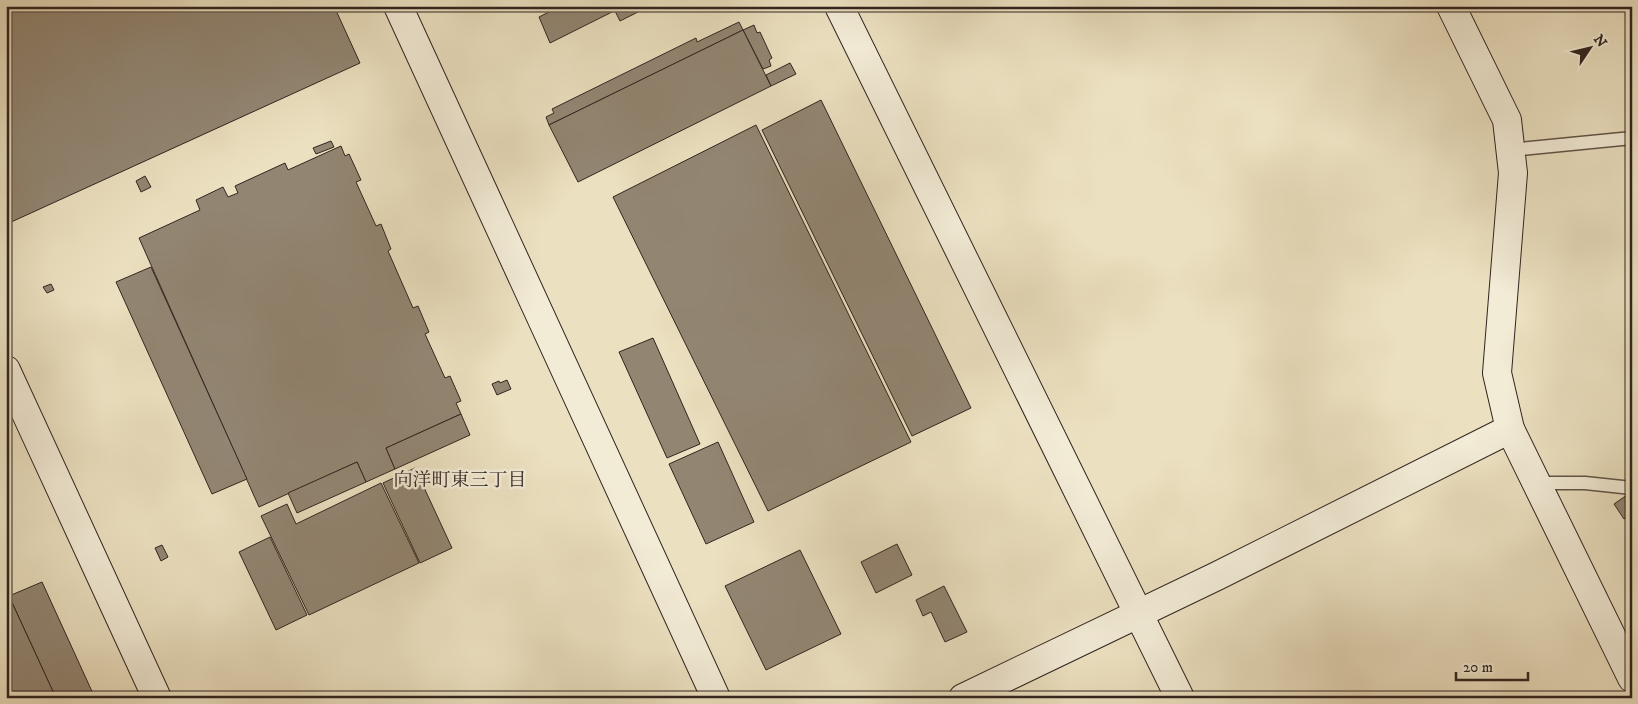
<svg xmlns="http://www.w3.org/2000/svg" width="1638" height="704" font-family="'IM FELL DW Pica','Noto Serif JP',serif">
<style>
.building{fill:#928673;stroke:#312520}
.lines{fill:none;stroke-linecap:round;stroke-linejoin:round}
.lane-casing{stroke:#605448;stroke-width:15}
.secondary-casing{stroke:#312520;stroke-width:30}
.lane{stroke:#f2ebd6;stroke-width:12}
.secondary{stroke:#f2ebd6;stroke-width:28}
.labels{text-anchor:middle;stroke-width:5;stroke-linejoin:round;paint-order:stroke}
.neighbourhood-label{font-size:19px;fill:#312520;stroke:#f2ebd6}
</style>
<rect width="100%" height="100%" fill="#ebe0c0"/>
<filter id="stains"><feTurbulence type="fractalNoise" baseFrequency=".004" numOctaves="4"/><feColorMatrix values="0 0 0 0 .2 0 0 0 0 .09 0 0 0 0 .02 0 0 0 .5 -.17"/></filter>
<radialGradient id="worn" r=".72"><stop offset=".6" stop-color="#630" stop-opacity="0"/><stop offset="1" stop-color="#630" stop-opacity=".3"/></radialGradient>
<g class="building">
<polygon points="6,6 334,6 360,63 9,223 6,218"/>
<polygon points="546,6 624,6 550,43 539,17 549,12"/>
<polygon points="624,6 650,6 620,21 615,11"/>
<polygon points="739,22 743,30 549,125 546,117 554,113 552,109 696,38 697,42"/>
<polygon points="754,25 757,33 760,32 772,58 769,60 771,66 763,69 743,30"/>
<polygon points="743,30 771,86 578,182 549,125"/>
<polygon points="790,63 796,74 771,86 766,75"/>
<polygon points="821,100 971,408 912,436 762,130"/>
<polygon points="756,125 911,442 768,511 613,197"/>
<polygon points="331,141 334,147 316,154 313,148"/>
<polygon points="341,146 345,156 349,154 361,180 356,182 376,226 381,224 391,249 388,251 413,308 418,306 429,332 425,334 445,378 450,376 461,401 456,403 461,414 386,448 395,469 366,482 357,462 259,507 139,238 200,210 196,200 223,187 228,197 238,193 235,186 285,163 288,170"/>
<polygon points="145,176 151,187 141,192 136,181"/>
<polygon points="151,267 247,479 212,494 116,282"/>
<polygon points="51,284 54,290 47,293 43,287"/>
<polygon points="653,338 700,444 667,458 619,352"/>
<polygon points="507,380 511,389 497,395 492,384 499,381 500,383"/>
<polygon points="461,414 470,435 395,469 386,448"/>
<polygon points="718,442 754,522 706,544 669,464"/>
<polygon points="357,462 366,482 297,513 288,493"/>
<polygon points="415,468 452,548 420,563 383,483"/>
<polygon points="381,483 419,563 309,615 261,516 287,504 296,524"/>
<polygon points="1627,495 1632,502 1632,514 1624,519 1614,504"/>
<polygon points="270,537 307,615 276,630 239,552"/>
<polygon points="897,544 912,575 876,593 861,562"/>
<polygon points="162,545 168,557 161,561 155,548"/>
<polygon points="800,550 841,634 766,670 725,586"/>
<polygon points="42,582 95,698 56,698 9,596"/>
<polygon points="944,586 967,632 945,642 931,612 923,616 916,600"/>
<polygon points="6,590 9,596 56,698 6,698"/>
</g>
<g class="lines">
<defs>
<g id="lane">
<polyline points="1510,150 1632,138"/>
<polyline points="1536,483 1585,483 1632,488"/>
</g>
<g id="secondary">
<polyline points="398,6 716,698"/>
<polyline points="839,6 1180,698"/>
<polyline points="1451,6 1507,120 1513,173 1497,373 1510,429 1632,678"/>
<polyline points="6,370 157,698"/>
<polyline points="963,698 1217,576 1510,429"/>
</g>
</defs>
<use href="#lane" class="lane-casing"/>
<use href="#secondary" class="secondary-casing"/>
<use href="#lane" class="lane"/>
<use href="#secondary" class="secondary"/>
</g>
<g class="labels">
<g class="neighbourhood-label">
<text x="460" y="486">向洋町東三丁目</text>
</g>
</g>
<rect width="1638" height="704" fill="none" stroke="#ebe0c0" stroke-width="25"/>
<rect x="8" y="8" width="1623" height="689" fill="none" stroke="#312520" stroke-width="2.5"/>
<rect x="12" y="12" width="1613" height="679" fill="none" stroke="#312520"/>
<g transform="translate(1590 48) rotate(55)" stroke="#f2ebd6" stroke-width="4" paint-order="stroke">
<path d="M0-4L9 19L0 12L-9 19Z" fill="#312520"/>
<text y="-8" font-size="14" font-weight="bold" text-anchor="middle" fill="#312520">N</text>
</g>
<path d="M1456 672v8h72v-8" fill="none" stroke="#312520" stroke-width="2.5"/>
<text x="1463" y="672" font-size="15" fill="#312520" stroke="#f2ebd6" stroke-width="4" paint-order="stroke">20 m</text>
<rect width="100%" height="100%" filter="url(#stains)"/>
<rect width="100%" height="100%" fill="url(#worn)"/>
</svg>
